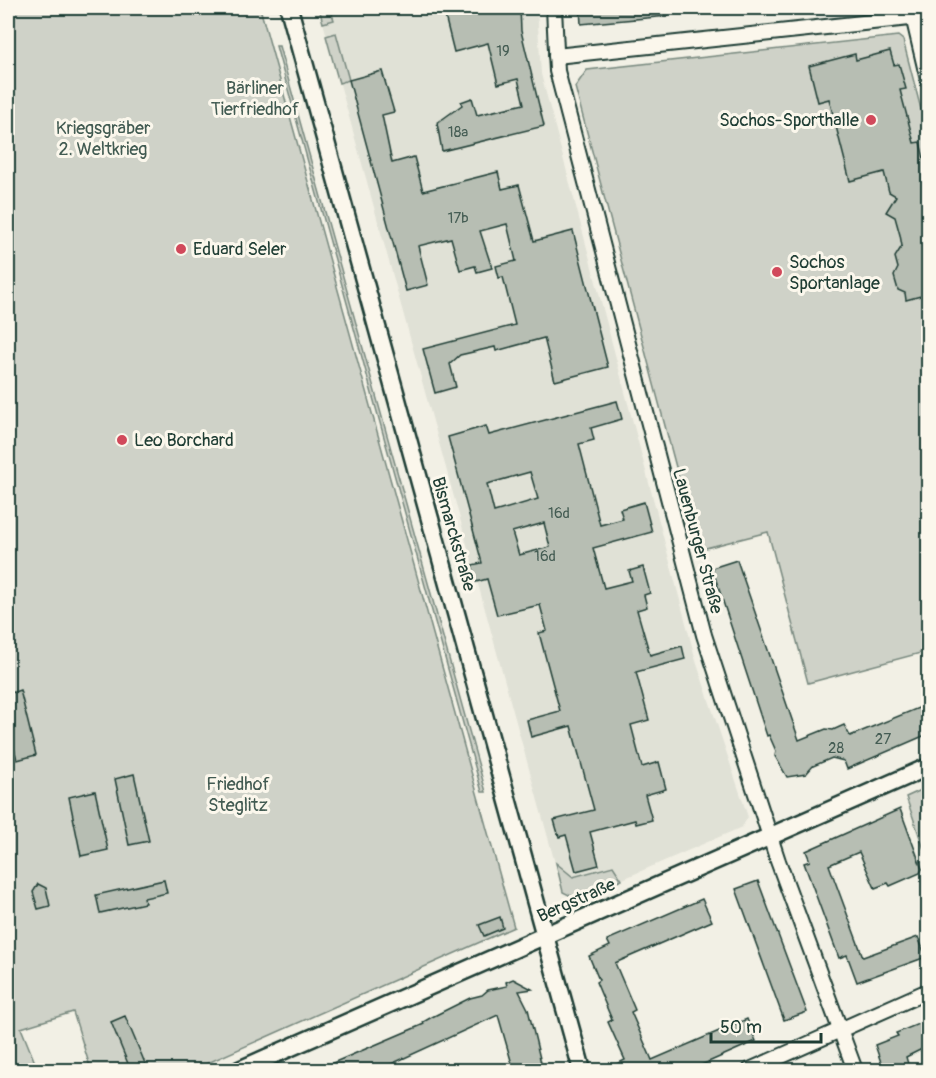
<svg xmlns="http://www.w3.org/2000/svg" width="936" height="1078" font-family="Pangolin,sans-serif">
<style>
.built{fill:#e0e1d6}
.green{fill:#cfd2c8;stroke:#77887e;stroke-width:1.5}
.building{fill:#b7beb3;stroke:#1f3d34;stroke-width:1.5;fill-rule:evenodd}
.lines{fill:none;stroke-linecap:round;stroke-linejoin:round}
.minor-casing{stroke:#1f3d34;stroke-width:18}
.tertiary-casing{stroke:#1f3d34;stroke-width:21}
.minor{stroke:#fbf7ec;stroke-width:14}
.tertiary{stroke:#fbf7ec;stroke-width:16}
.poi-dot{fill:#d1495b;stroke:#fbf7ec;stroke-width:2}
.labels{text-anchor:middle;stroke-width:6;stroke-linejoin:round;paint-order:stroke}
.number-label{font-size:15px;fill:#455d54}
.park-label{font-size:18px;fill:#425b52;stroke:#fbf7ec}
.poi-label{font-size:18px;fill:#1f3d34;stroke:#fbf7ec;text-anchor:start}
.street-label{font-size:18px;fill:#1f3d34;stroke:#fbf7ec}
</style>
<rect width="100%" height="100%" fill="#f2f0e5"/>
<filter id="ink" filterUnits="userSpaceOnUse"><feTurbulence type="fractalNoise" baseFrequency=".0167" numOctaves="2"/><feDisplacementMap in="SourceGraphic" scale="12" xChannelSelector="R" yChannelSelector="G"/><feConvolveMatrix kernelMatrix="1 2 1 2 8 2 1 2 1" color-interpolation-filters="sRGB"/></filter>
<g filter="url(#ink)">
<polygon class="built" points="319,8 537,8 541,74 696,661 748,817 742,827 577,899 563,892"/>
<g class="green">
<polygon points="8,8 260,8 514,927 192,1070 91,1070 73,1012 21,1028 38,1070 8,1070"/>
<polygon points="319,8 330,8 334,20 323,23"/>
<polygon points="336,33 349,80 339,83 326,36"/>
<polygon points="898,36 903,40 928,136 928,651 808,683 768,532 698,550 575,87 587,70"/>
<polygon points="276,46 279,46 486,792 482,792"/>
<polygon points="928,787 928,861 906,797"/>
<polygon points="556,863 573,877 613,866 622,880 577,899 563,892"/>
</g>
<g class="building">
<polygon points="443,8 520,8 521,31 544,126 442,151 437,123 462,105 461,102 472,98 477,115 524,104 518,79 498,84 488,43 454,52"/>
<polygon points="580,8 668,8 668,16 581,24"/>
<polygon points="890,51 894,65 899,64 906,89 900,90 914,143 920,142 928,175 928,268 924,269 928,294 906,300 905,293 898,290 894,276 898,268 895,257 902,246 900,235 895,217 886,212 896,196 889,192 884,172 850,181 829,99 818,102 809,66 855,54 856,60"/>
<polygon points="382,71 394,112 382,115 392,163 414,157 423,191 498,172 502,189 519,185 534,241 573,231 608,367 555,381 544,338 496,351 495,347 460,355 450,364 456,387 435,393 423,349 515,325 503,277 499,278 496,266 516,261 507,224 480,231 492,268 477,272 475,266 460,270 451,238 418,246 428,285 406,291 349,80"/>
<path d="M617,401L622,419L591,428L594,440L579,444L600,525L623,519L620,509L644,502L652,532L593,548L604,588L632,581L629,571L643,567L650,593L644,595L647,607L637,610L650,655L682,646L685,659L636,672L649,720L631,725L642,767L659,762L666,789L645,795L652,820L636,824L635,820L590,832L599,865L576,871L566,835L559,837L554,820L594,810L571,726L531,737L527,720L560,711L539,633L547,631L540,605L497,615L487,579L476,582L472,565L482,563L448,437L486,426L489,435ZM530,472L538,499L494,512L487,484ZM544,523L550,547L519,555L512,532Z"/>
<polygon points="737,560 799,740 826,729 833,730 844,725 850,736 928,704 928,734 847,769 844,761 832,758 813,766 806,774 787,777 775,756 776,751 769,735 767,736 712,568"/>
<polygon points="20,690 36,755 17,760 8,724 8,694"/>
<polygon points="134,774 149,841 129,845 115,779"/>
<polygon points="95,791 108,850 81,856 69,797"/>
<polygon points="900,809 922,869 920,873 890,886 888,883 875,888 859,852 829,865 863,957 918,937 926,957 857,982 847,955 839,958 804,863 810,861 806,851"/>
<polygon points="164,880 167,893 144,898 145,903 100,913 96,895"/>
<polygon points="758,881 807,1012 784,1020 736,889"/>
<polygon points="38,884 46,888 50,906 38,909 33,892"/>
<polygon points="702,899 712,921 615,963 635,1010 631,1012 652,1060 747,1019 756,1041 688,1071 602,1071 625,1060 608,1022 612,1020 596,982 599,980 589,956 610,946 607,940"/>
<polygon points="500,917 503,928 484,936 479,925"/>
<polygon points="513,979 532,989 519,991 528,1009 543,1071 514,1071 498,1015 376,1071 314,1071 424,1024 423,1022 432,1017 470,998 482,995 488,990 507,986 506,982"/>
<polygon points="125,1016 142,1056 148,1071 131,1071 122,1049 111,1022"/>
<polygon points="928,1020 928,1046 906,1057 910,1071 884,1071 875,1045 898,1036 896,1033"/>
</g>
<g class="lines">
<defs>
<g id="minor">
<polyline points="554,8 557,71 704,635 778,861 855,1070"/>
<polyline points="911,8 928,80"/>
<polyline points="556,56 928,16"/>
<polyline points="750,1070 928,991"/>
</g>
<g id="tertiary">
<polyline points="289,8 582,1070"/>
<polyline points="239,1070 928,767"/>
</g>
</defs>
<use href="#minor" class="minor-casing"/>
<use href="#tertiary" class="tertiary-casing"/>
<use href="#minor" class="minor"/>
<use href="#tertiary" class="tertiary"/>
</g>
</g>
<g class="poi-dot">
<circle cx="871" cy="120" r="6"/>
<circle cx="181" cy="249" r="6"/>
<circle cx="777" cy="272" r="6"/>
<circle cx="122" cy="440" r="6"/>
</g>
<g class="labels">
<g class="number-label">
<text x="503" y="56">19</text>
<text x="458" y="137">18a</text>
<text x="458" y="223">17b</text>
<text x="559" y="518">16d</text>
<text x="545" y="561">16d</text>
<text x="883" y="744">27</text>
<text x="836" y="753">28</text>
</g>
<g class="park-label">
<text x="255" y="94">Bärliner<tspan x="255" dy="21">Tierfriedhof</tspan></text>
<text x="103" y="134">Kriegsgräber<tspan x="103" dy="21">2. Weltkrieg</tspan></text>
<text x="238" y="790">Friedhof<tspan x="238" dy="21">Steglitz</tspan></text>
</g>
<g class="poi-label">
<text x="859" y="126" text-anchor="end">Sochos-Sporthalle</text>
<text x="193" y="255">Eduard Seler</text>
<text x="789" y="268">Sochos<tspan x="789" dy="21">Sportanlage</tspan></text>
<text x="134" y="446">Leo Borchard</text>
</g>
<g class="street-label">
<text transform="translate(454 534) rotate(74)" y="6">Bismarckstraße</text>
<text transform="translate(698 541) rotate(75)" y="6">Lauenburger Straße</text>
<text transform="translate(576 900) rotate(-24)" y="6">Bergstraße</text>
</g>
</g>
<rect width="936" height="1078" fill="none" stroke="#fbf7ec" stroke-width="30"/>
<rect x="15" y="15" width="906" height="1048" fill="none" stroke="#1f3d34" stroke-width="2" filter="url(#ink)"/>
<path d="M711 1033v9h110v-9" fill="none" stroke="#1f3d34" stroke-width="3"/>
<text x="720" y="1033" font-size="18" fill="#1f3d34" stroke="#fbf7ec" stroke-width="4.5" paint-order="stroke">50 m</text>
</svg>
